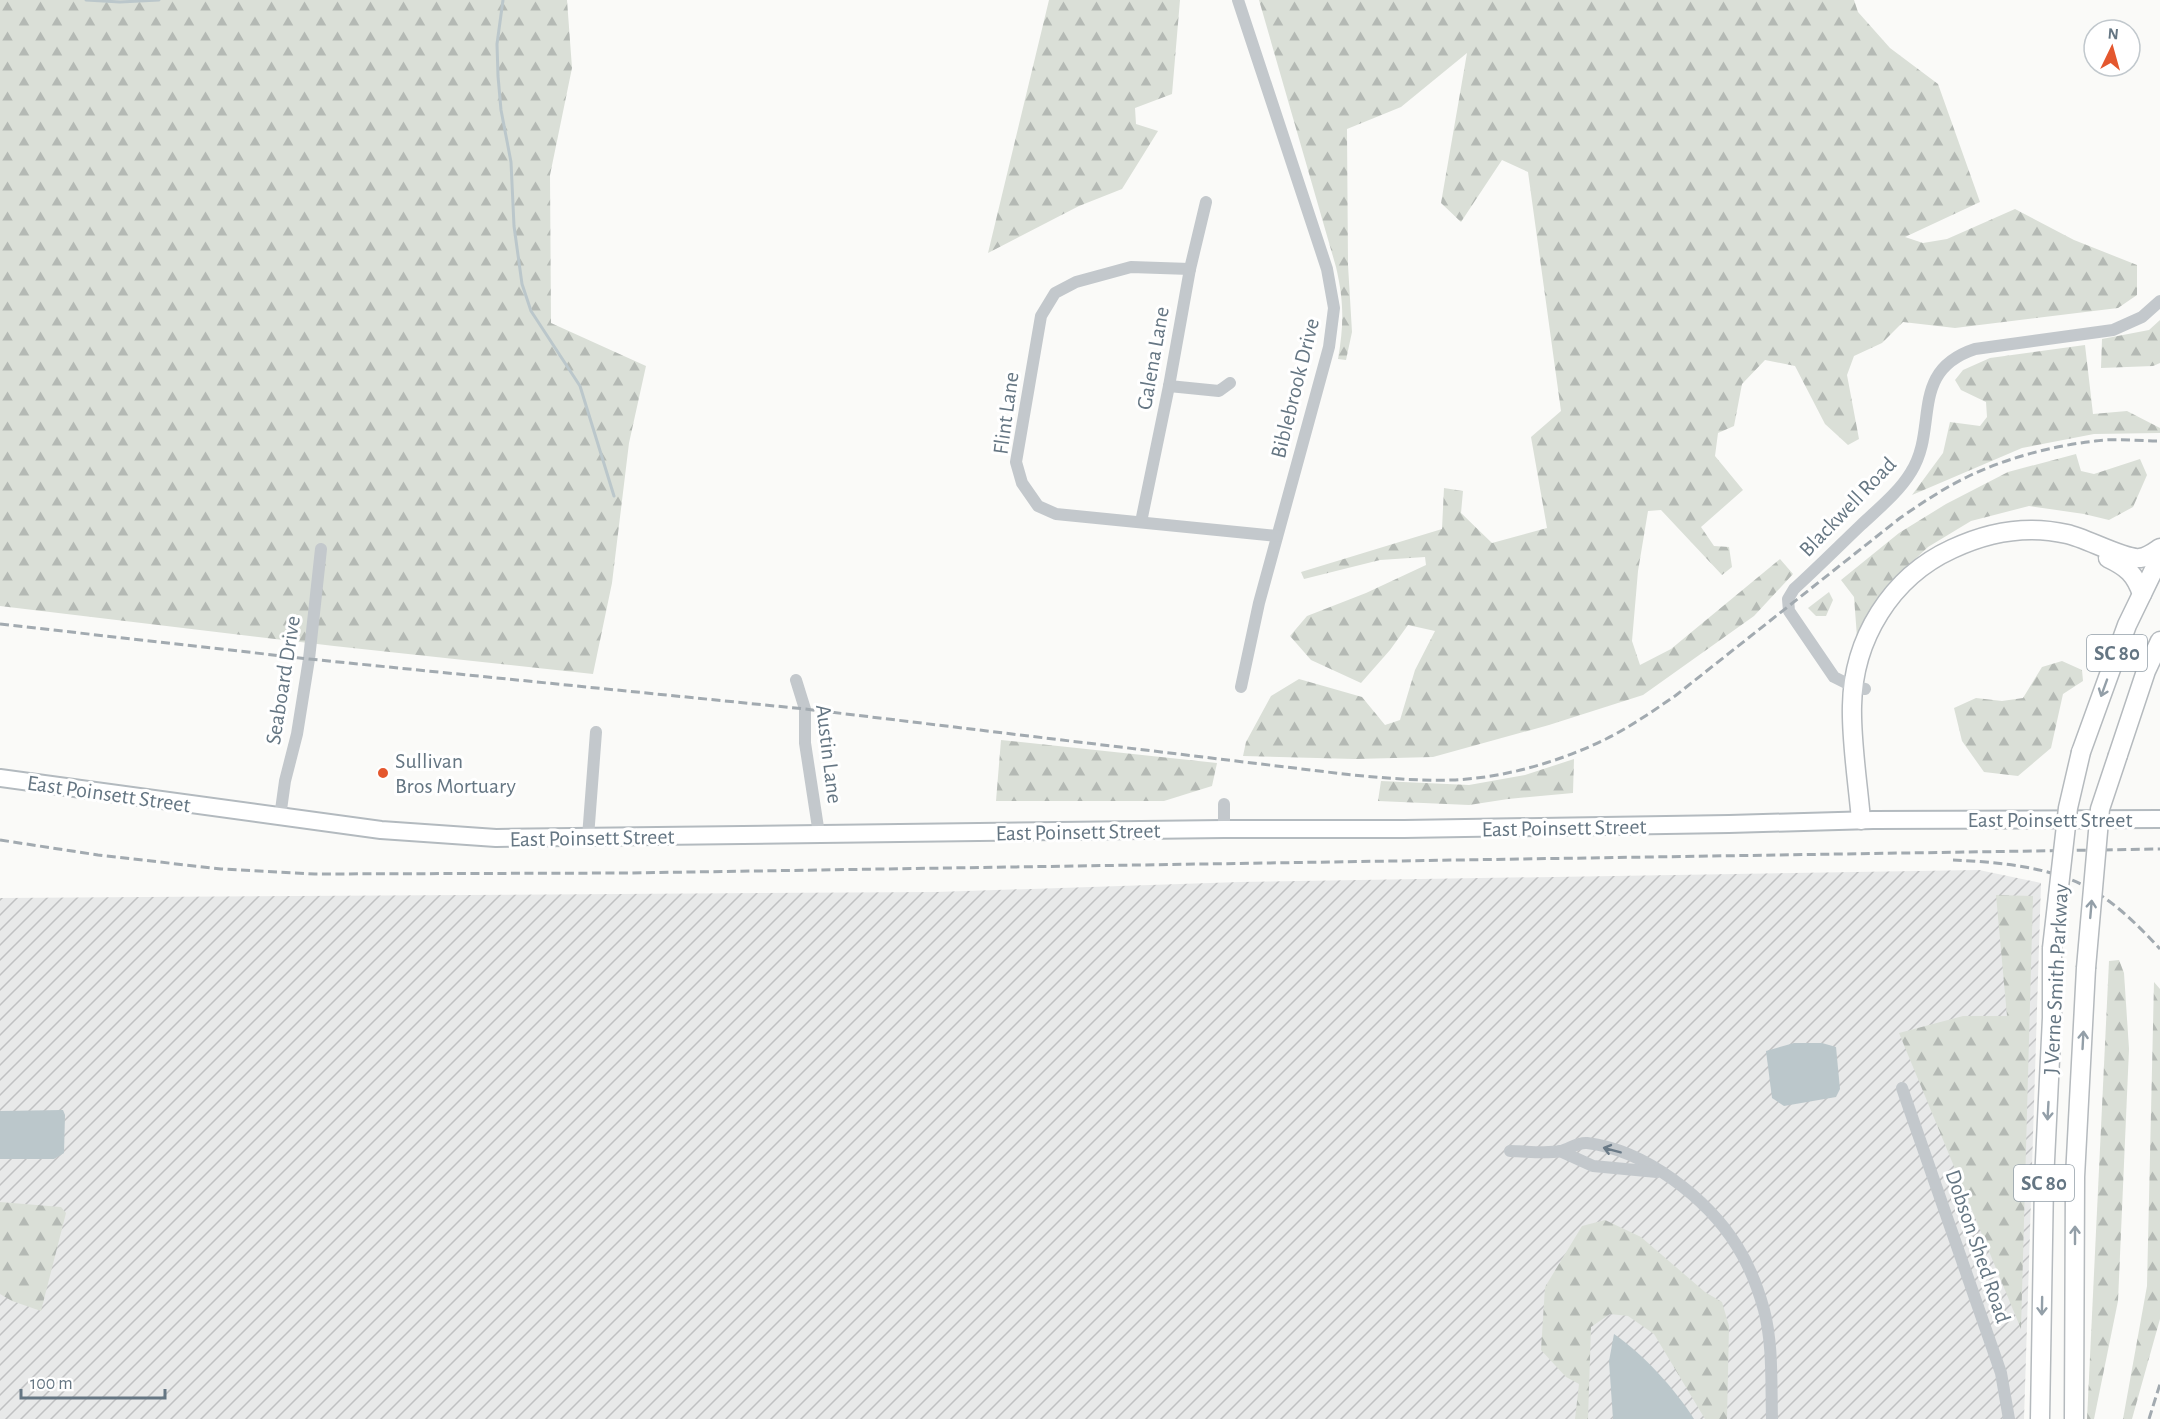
<svg xmlns="http://www.w3.org/2000/svg" width="2160" height="1419" font-family="'Alegreya Sans',sans-serif">
<style>
.industrial{fill:url(#industrial-furrows)}
.forest{fill:url(#forest-firs)}
.water{fill:#bbc7cb}
.lines{fill:none;stroke-linecap:round;stroke-linejoin:round}
.stream{stroke:#bbc7cb;stroke-width:3}
.secondary-casing{stroke:#b3babf;stroke-width:20}
.primary-casing{stroke:#b5babe;stroke-width:21}
.minor{stroke:#c3c8cc;stroke-width:12}
.secondary{stroke:#fff;stroke-width:16}
.primary{stroke:#fff;stroke-width:18}
.rail{stroke:#a2aab0;stroke-width:3;stroke-dasharray:9 4.5;stroke-linecap:butt}
.primary-bridge-casing{stroke:#b5babe;stroke-width:21;stroke-linecap:butt}
.primary-bridge{stroke:#fff;stroke-width:18}
.oneway{stroke:#939fa8}
.oneway2{stroke:#6a7a87}
.poi-dot{fill:#e4572e;stroke:#fff;stroke-width:2}
.labels{text-anchor:middle;stroke-width:6;stroke-linejoin:round;paint-order:stroke}
.shield{fill:#fff;stroke:#939fa8;stroke-width:1.5}
.shield-label{font-size:21px;font-weight:bold;fill:#657683}
.street-label{font-size:22px;fill:#657683;stroke:#fff}
.poi-label{font-size:22px;fill:#657683;stroke:#fff;text-anchor:start}
</style>
<defs>
<pattern id="industrial-furrows" width="10" height="10" patternUnits="userSpaceOnUse" patternTransform="scale(1.5)"><rect width="10" height="10" fill="#e8e9e9"/><path d="M-1 1l2-2M0 10L10 0M9 11l2-2" fill="none" stroke="#c0c1c2"/></pattern>
<pattern id="forest-firs" width="22" height="20" patternUnits="userSpaceOnUse" patternTransform="scale(1.5)"><rect width="22" height="20" fill="#dadfd7"/><path d="M5 1l3.5 6h-7zM16 11l3.5 6h-7z" fill="#b4b9b4"/></pattern>
</defs>
<rect width="100%" height="100%" fill="#fafaf8"/>
<polygon class="industrial" points="1979,870 2041,883 2024,1419 0,1419 0,898 937,892 1240,882"/>
<g class="forest">
<polygon points="0,0 567,0 572,68 550,175 551,323 646,366 629,443 612,583 593,674 334,646 0,606"/>
<polygon points="1049,0 1180,0 1172,94 1135,108 1136,124 1158,131 1122,189 1079,206 988,253"/>
<path d="M1259,0H1854L1858,12L1890,48L1938,84L1980,202L1905,237L1923,243L1947,239L2015,209L2074,240L2137,265V295L2118,308L1955,328L1903,322L1882,343L1854,356L1847,375L1859,439L1848,445L1825,424L1795,366L1765,360L1742,384L1734,426L1718,433L1715,456L1743,490L1701,527L1714,546L1729,547L1732,567L1722,575L1661,510L1648,511L1638,571L1632,641L1640,665L1671,649L1780,559L1793,574L1754,616L1643,695L1549,725L1433,757L1355,759L1243,756L1246,742L1271,696L1299,679L1362,697L1385,725L1400,720L1415,670L1435,631L1408,625L1390,650L1361,683L1311,660L1290,636L1307,616L1366,593L1426,565L1425,557L1380,560L1304,579L1301,572L1442,529L1444,488L1463,491L1461,513L1492,543L1547,528L1531,437L1561,411L1528,172L1502,160L1461,222L1441,203L1467,53L1401,107L1347,129L1348,265L1352,332L1346,360L1338,359C1344,325 1344,301 1336,267Z"/>
<polygon points="2160,320 2160,363 2153,366 2101,368 2102,339 2149,330"/>
<polygon points="2085,345 2093,414 2127,411 2160,428 2160,433 2094,434 2022,448 1912,495 1943,453 1950,422 1980,426 1987,417 1986,402 1961,390 1955,380 1963,370 1990,358"/>
<polygon points="2076,454 2081,471 2094,474 2140,459 2147,475 2133,507 2109,520 2084,514 2029,506 1971,521 1928,547 1891,582 1857,637 1854,597 1841,580 1899,533 1946,504 2008,472"/>
<polygon points="1829,592 1833,600 1826,616 1816,616 1808,608"/>
<polygon points="2062,661 2082,670 2083,681 2063,694 2051,748 2018,776 1984,772 1962,741 1954,708 1976,698 2002,701 2023,698 2042,667"/>
<polygon points="1001,740 1217,763 1212,786 1164,801 996,801"/>
<polygon points="1574,759 1573,793 1508,799 1469,805 1378,801 1381,781 1469,785 1525,775"/>
<polygon points="1996,895 2033,896 2021,1329 1899,1033 1963,1016 2007,1016"/>
<polygon points="2119,960 2124,973 2129,1049 2118,1301 2094,1419 2087,1419 2109,961"/>
<polygon points="2154,982 2160,989 2160,1319 2132,1419 2123,1419 2147,1286"/>
<polygon points="0,1202 61,1207 66,1213 41,1311 12,1301 0,1294"/>
<polygon points="1605,1220 1641,1237 1705,1292 1722,1302 1729,1326 1727,1419 1705,1419 1654,1334 1628,1316 1610,1314 1591,1327 1588,1419 1575,1419 1579,1384 1566,1377 1541,1350 1545,1287 1582,1226"/>
</g>
<g class="water">
<polygon points="1794,1043 1822,1043 1836,1047 1840,1089 1836,1097 1784,1106 1772,1098 1766,1051"/>
<polygon points="63,1110 65,1115 64,1153 54,1159 0,1159 0,1111"/>
<path d="M1614,1334C1642,1353 1676,1390 1694,1419H1613L1609,1361Z"/>
</g>
<g class="lines">
<g class="stream">
<polyline points="86,0 120,2 159,0"/>
<polyline points="503,0 497,44 498,76 501,110 511,162 514,226 522,284 531,311 580,386 614,496"/>
</g>
<defs>
<polyline id="secondary" points="0,778 381,830 496,838 1224,829 1404,829 1729,824 1873,820 2160,819"/>
<g id="primary">
<path d="M2108,558C2127,567 2135,574 2142,594"/>
<polyline points="2081,752 2127,625 2160,557"/>
<polyline points="2118,755 2146,671 2160,641"/>
<path d="M1861,820C1858,784 1851,741 1852,706C1853,639 1891,577 1952,549C1988,532 2028,525 2067,534C2086,538 2125,560 2140,558C2148,557 2154,552 2160,548"/>
<polyline points="2040,1419 2044,1181 2052,1018 2052,948"/>
<polyline points="2074,1419 2075,1177 2086,968"/>
</g>
</defs>
<use href="#secondary" class="secondary-casing"/>
<use href="#primary" class="primary-casing"/>
<g class="minor">
<polyline points="1238,0 1327,269 1334,308 1329,347 1259,603 1241,687"/>
<polyline points="1190,269 1131,267 1076,282 1055,293 1041,316 1016,462 1022,483 1038,506 1056,514 1277,536"/>
<polyline points="1169,386 1219,391 1230,383"/>
<polyline points="1141,522 1169,386 1190,269 1206,202"/>
<polyline points="796,680 805,709 805,743 819,834"/>
<path d="M1865,689L1854,687L1834,677L1789,611L1788,599L1794,589C1817,568 1839,546 1861,525C1878,509 1899,492 1911,472C1939,428 1908,371 1975,349L2113,330L2142,317L2160,301"/>
<polyline points="280,817 285,781 297,734 309,659 321,549"/>
<polyline points="1224,829 1224,804"/>
<polyline points="588,837 596,732"/>
<polyline points="1902,1088 2001,1373 2009,1419"/>
<path d="M1510,1151C1526,1151 1545,1154 1561,1151C1569,1149 1578,1142 1587,1143C1645,1150 1707,1198 1737,1246C1749,1265 1758,1288 1764,1310C1773,1344 1771,1383 1772,1419"/>
<polyline points="1560,1151 1593,1166 1657,1172"/>
</g>
<use href="#secondary" class="secondary"/>
<use href="#primary" class="primary"/>
<g class="rail">
<path d="M0,624L309,659L805,709L1352,775C1385,778 1418,781 1452,780C1504,778 1559,762 1606,739C1630,727 1653,711 1675,696L1900,518C1922,503 1944,488 1967,477C2006,458 2052,446 2095,441C2116,438 2139,441 2160,441"/>
<polyline points="0,840 98,855 221,869 315,874 628,873 2160,849"/>
<path d="M1953,860C1995,862 2045,866 2083,885C2113,900 2138,925 2160,949"/>
<polyline points="2149,1419 2160,1384"/>
</g>
<defs>
<g id="primary-bridge">
<polyline points="2052,948 2068,808 2081,752"/>
<polyline points="2086,968 2100,809 2118,755"/>
</g>
</defs>
<use href="#primary-bridge" class="primary-bridge-casing"/>
<use href="#primary-bridge" class="primary-bridge"/>
</g>
<defs><path id="oneway-shaft" d="M-6 0H5M1.5-3L5.5 0L1.5 3" fill="none" stroke-width="1.6" stroke-linecap="round" stroke-linejoin="round" transform="scale(1.5)"/></defs>
<g class="oneway">
<use href="#oneway-shaft" transform="translate(2104 688) rotate(110)"/>
<use href="#oneway-shaft" transform="translate(2091 909) rotate(-85)"/>
<use href="#oneway-shaft" transform="translate(2083 1040) rotate(-87)"/>
<use href="#oneway-shaft" transform="translate(2048 1111) rotate(93)"/>
<use href="#oneway-shaft" transform="translate(2075 1235) rotate(-90)"/>
<use href="#oneway-shaft" transform="translate(2042 1306) rotate(91)"/>
</g>
<use class="oneway2" href="#oneway-shaft" transform="translate(1612 1150) rotate(-165)"/>
<circle class="poi-dot" cx="383" cy="773" r="6"/>
<g class="labels">
<g class="shield">
<rect x="2087" y="635" width="60" height="36" rx="4.5"/>
<rect x="2014" y="1165" width="60" height="36" rx="4.5"/>
</g>
<g class="shield-label">
<text x="2117" y="660">SC 80</text>
<text x="2044" y="1190">SC 80</text>
</g>
<g class="street-label">
<text transform="translate(1152 358) rotate(-80)" y="8">Galena Lane</text>
<text transform="translate(1294 388) rotate(-76)" y="8">Biblebrook Drive</text>
<text transform="translate(1005 413) rotate(-82)" y="8">Flint Lane</text>
<text transform="translate(1847 506) rotate(-46)" y="8">Blackwell Road</text>
<text transform="translate(282 680) rotate(-81)" y="8">Seaboard Drive</text>
<text transform="translate(830 754) rotate(83)" y="8">Austin Lane</text>
<text transform="translate(109 793) rotate(8)" y="8">East Poinsett Street</text>
<text x="2050" y="827">East Poinsett Street</text>
<text transform="translate(1564 827) rotate(-1)" y="8">East Poinsett Street</text>
<text transform="translate(1078 831) rotate(-1)" y="8">East Poinsett Street</text>
<text transform="translate(592 837) rotate(-1)" y="8">East Poinsett Street</text>
<text transform="translate(2055 979) rotate(-87)" y="8">J Verne Smith Parkway</text>
<text transform="translate(1979 1246) rotate(71)" y="8">Dobson Shed Road</text>
</g>
<g class="poi-label">
<text x="395" y="768">Sullivan<tspan x="395" dy="25">Bros Mortuary</tspan></text>
</g>
</g>
<g transform="translate(2112 48) rotate(5)"><circle r="28" fill="#ffffff" stroke="#c1c8cd" stroke-width="1.5"/>
<path d="M0-4.5L10 22L0 15L-10 22Z" fill="#e4572e"/>
<text y="-9" font-size="16" font-weight="bold" text-anchor="middle" fill="#657683">N</text>
</g>
<path d="M21 1389v9h144v-9" fill="none" stroke="#657683" stroke-width="3"/>
<text x="30" y="1389" font-size="18" fill="#657683" stroke="#ffffff" stroke-width="4.5" paint-order="stroke">100 m</text>
</svg>
